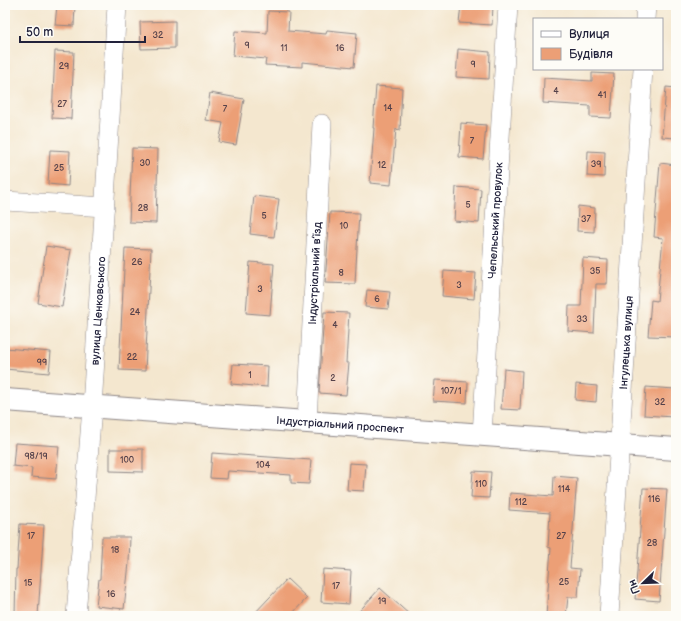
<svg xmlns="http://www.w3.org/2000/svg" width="681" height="621" font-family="'Balsamiq Sans',sans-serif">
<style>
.building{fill:#ec9f76}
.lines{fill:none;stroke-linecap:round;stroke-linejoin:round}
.minor-casing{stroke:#8b8485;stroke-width:20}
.tertiary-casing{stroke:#8b8485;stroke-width:24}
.minor{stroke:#fff;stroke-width:19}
.tertiary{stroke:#fff;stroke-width:22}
.labels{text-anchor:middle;stroke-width:4;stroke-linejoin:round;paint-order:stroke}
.number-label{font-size:9px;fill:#54414a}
.street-label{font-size:11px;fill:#22223b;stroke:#fdfcf7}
</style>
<rect width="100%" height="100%" fill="#fdfcf7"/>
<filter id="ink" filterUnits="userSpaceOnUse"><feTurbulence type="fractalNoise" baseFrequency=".025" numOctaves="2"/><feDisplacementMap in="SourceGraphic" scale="8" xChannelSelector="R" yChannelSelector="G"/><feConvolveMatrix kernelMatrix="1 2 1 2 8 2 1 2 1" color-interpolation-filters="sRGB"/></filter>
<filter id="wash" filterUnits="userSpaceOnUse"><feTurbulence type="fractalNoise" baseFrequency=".012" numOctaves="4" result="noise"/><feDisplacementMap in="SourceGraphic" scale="16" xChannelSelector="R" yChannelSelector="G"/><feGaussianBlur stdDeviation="0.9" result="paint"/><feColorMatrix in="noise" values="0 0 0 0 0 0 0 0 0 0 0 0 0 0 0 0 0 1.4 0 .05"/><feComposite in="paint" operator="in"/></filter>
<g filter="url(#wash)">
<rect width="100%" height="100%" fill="#f4e7cf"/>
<g id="blocks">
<g class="building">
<polygon points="57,5 75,5 74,26 55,25"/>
<polygon points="461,5 493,5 492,25 459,23"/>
<polygon points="268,11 289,12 288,31 326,34 327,30 357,33 354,67 302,62 302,67 265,65 266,59 233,56 235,31 267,33"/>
<polygon points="175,21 175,48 141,49 140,22"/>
<polygon points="458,49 490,52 489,79 456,77"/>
<polygon points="55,51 74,52 71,119 52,118"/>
<polygon points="592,73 614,74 611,118 590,117 590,106 543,103 544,78 592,81"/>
<polygon points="376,86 402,88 400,130 396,129 391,185 370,183 374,128 373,128"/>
<polygon points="666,87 676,88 676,138 662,137"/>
<polygon points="210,93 244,99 236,145 219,142 223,123 206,120"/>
<polygon points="461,123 486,125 483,159 459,157"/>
<polygon points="132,148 158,149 156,223 129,222"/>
<polygon points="50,150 70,151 68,186 48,184"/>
<polygon points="588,151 605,152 604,177 587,176"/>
<polygon points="660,163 676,165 676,278 672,316 676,316 676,337 648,336 651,300 657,301 663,238 654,237"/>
<polygon points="456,187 481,189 479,223 454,221"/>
<polygon points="254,196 279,199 274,237 250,234"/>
<polygon points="578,206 595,208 594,232 577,231"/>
<polygon points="330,212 359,213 355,284 325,283"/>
<polygon points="46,246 71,250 62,307 38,303"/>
<polygon points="125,248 151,249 145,371 119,370"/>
<polygon points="583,258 608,260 607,284 596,284 594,333 568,331 569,306 581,306"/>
<polygon points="250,262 274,264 270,315 246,313"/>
<polygon points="444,271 476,273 474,299 442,296"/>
<polygon points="367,290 390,292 388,309 365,307"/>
<polygon points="324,312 349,313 346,363 349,363 346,395 319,393"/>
<polygon points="5,348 51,352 49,373 5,369"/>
<polygon points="233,364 268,366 267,387 231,384"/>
<polygon points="504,369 522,371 520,410 501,409"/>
<polygon points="435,380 468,382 467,403 433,401"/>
<polygon points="576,384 597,386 596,402 575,400"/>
<polygon points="646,387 675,389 673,417 644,415"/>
<polygon points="15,443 59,446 56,479 31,477 32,468 13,466"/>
<polygon points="110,449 143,449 143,472 110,471"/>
<polygon points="212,453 311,460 309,484 291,483 291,475 228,471 227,479 210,478"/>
<polygon points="349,463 366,464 364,491 347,490"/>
<polygon points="473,471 491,472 489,498 471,497"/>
<polygon points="554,476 577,478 570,568 580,569 578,597 568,597 566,616 546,616 551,548 548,547 550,513 509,510 510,493 553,496"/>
<polygon points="643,488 667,489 659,601 635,599"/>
<polygon points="20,524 44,525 38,616 15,616 16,569 17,569"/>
<polygon points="102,537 130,537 129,563 124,609 96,606 99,579 100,579"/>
<polygon points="323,569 351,571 349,604 321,602"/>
<polygon points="287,579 307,598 290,616 252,616"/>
<polygon points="380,588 411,616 355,616"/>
</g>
</g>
</g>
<g filter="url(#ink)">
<use href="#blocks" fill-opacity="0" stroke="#8b8485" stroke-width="1"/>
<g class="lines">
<defs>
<g id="minor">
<polyline points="645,19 646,5"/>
<polyline points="5,201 105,207"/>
<path id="s1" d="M307,422L322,124"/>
<path id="s2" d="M482,435L508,5"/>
<path id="s3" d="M76,616L92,407L117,5"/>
<path id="s4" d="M609,616L643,69"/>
</g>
<g id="tertiary">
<path id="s5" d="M5,400L676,449"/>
</g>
</defs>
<use href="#minor" class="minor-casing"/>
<use href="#tertiary" class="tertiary-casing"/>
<use href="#minor" class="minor"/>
<use href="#tertiary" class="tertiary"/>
</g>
</g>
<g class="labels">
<g class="number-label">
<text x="158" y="38">32</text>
<text x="247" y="48">9</text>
<text x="284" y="51">11</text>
<text x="340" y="51">16</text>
<text x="473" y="67">9</text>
<text x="64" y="69">29</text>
<text x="556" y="94">4</text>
<text x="602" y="98">41</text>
<text x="62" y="107">27</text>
<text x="388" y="111">14</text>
<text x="225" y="112">7</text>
<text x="472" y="144">7</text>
<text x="145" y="166">30</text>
<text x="596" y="167">39</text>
<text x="382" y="168">12</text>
<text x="59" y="171">25</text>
<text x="468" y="208">5</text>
<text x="143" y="211">28</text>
<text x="264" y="219">5</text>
<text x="586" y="222">37</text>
<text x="344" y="229">10</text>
<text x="137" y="265">26</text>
<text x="595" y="274">35</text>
<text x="341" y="276">8</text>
<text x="459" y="288">3</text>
<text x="260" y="292">3</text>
<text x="377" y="302">6</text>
<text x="135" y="315">24</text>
<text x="582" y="322">33</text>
<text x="335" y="328">4</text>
<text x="132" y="360">22</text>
<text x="42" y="365">99</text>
<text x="250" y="378">1</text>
<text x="333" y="381">2</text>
<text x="451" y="394">107/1</text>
<text x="660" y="405">32</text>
<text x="36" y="459">98/19</text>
<text x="127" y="463">100</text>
<text x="263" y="468">104</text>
<text x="481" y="487">110</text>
<text x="564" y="492">114</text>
<text x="654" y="502">116</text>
<text x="521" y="505">112</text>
<text x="31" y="539">17</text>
<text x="561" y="539">27</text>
<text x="652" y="546">28</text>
<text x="115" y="553">18</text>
<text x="564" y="585">25</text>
<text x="28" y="586">15</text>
<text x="336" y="589">17</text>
<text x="111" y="597">16</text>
<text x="382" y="604">19</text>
</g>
<g class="street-label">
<text dy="4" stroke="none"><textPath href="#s2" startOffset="215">Чепельський провулок</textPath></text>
<text dy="4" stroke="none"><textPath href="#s1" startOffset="149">Індустріальний в’їзд</textPath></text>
<text dy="4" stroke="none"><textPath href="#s3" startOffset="306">вулиця Ценковського</textPath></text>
<text dy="4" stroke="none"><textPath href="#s4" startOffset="274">Інгулецька вулиця</textPath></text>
<text dy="4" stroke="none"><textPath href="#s5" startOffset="336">Індустріальний проспект</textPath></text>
</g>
</g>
<rect width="681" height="621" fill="none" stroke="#fdfcf7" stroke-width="20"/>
<rect x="533" y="18" width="130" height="52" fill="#fdfcf7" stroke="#a5a5ac"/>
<rect x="541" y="31" width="20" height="6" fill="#ffffff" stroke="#a5a5ac"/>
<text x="569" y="38" font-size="12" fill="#22223b">Вулиця</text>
<rect x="541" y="48" width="20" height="12" fill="#ec9f76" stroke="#a5a5ac"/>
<text x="569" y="58" font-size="12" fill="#22223b">Будівля</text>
<g transform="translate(643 583) rotate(247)" stroke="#fdfcf7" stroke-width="3" paint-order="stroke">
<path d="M0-3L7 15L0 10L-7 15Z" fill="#22223b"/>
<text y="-6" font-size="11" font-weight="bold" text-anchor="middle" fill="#22223b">Пн</text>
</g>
<path d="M20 36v6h125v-6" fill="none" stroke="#22223b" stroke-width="2"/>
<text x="26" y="36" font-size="12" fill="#22223b" stroke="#fdfcf7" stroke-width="3" paint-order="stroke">50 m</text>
</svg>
